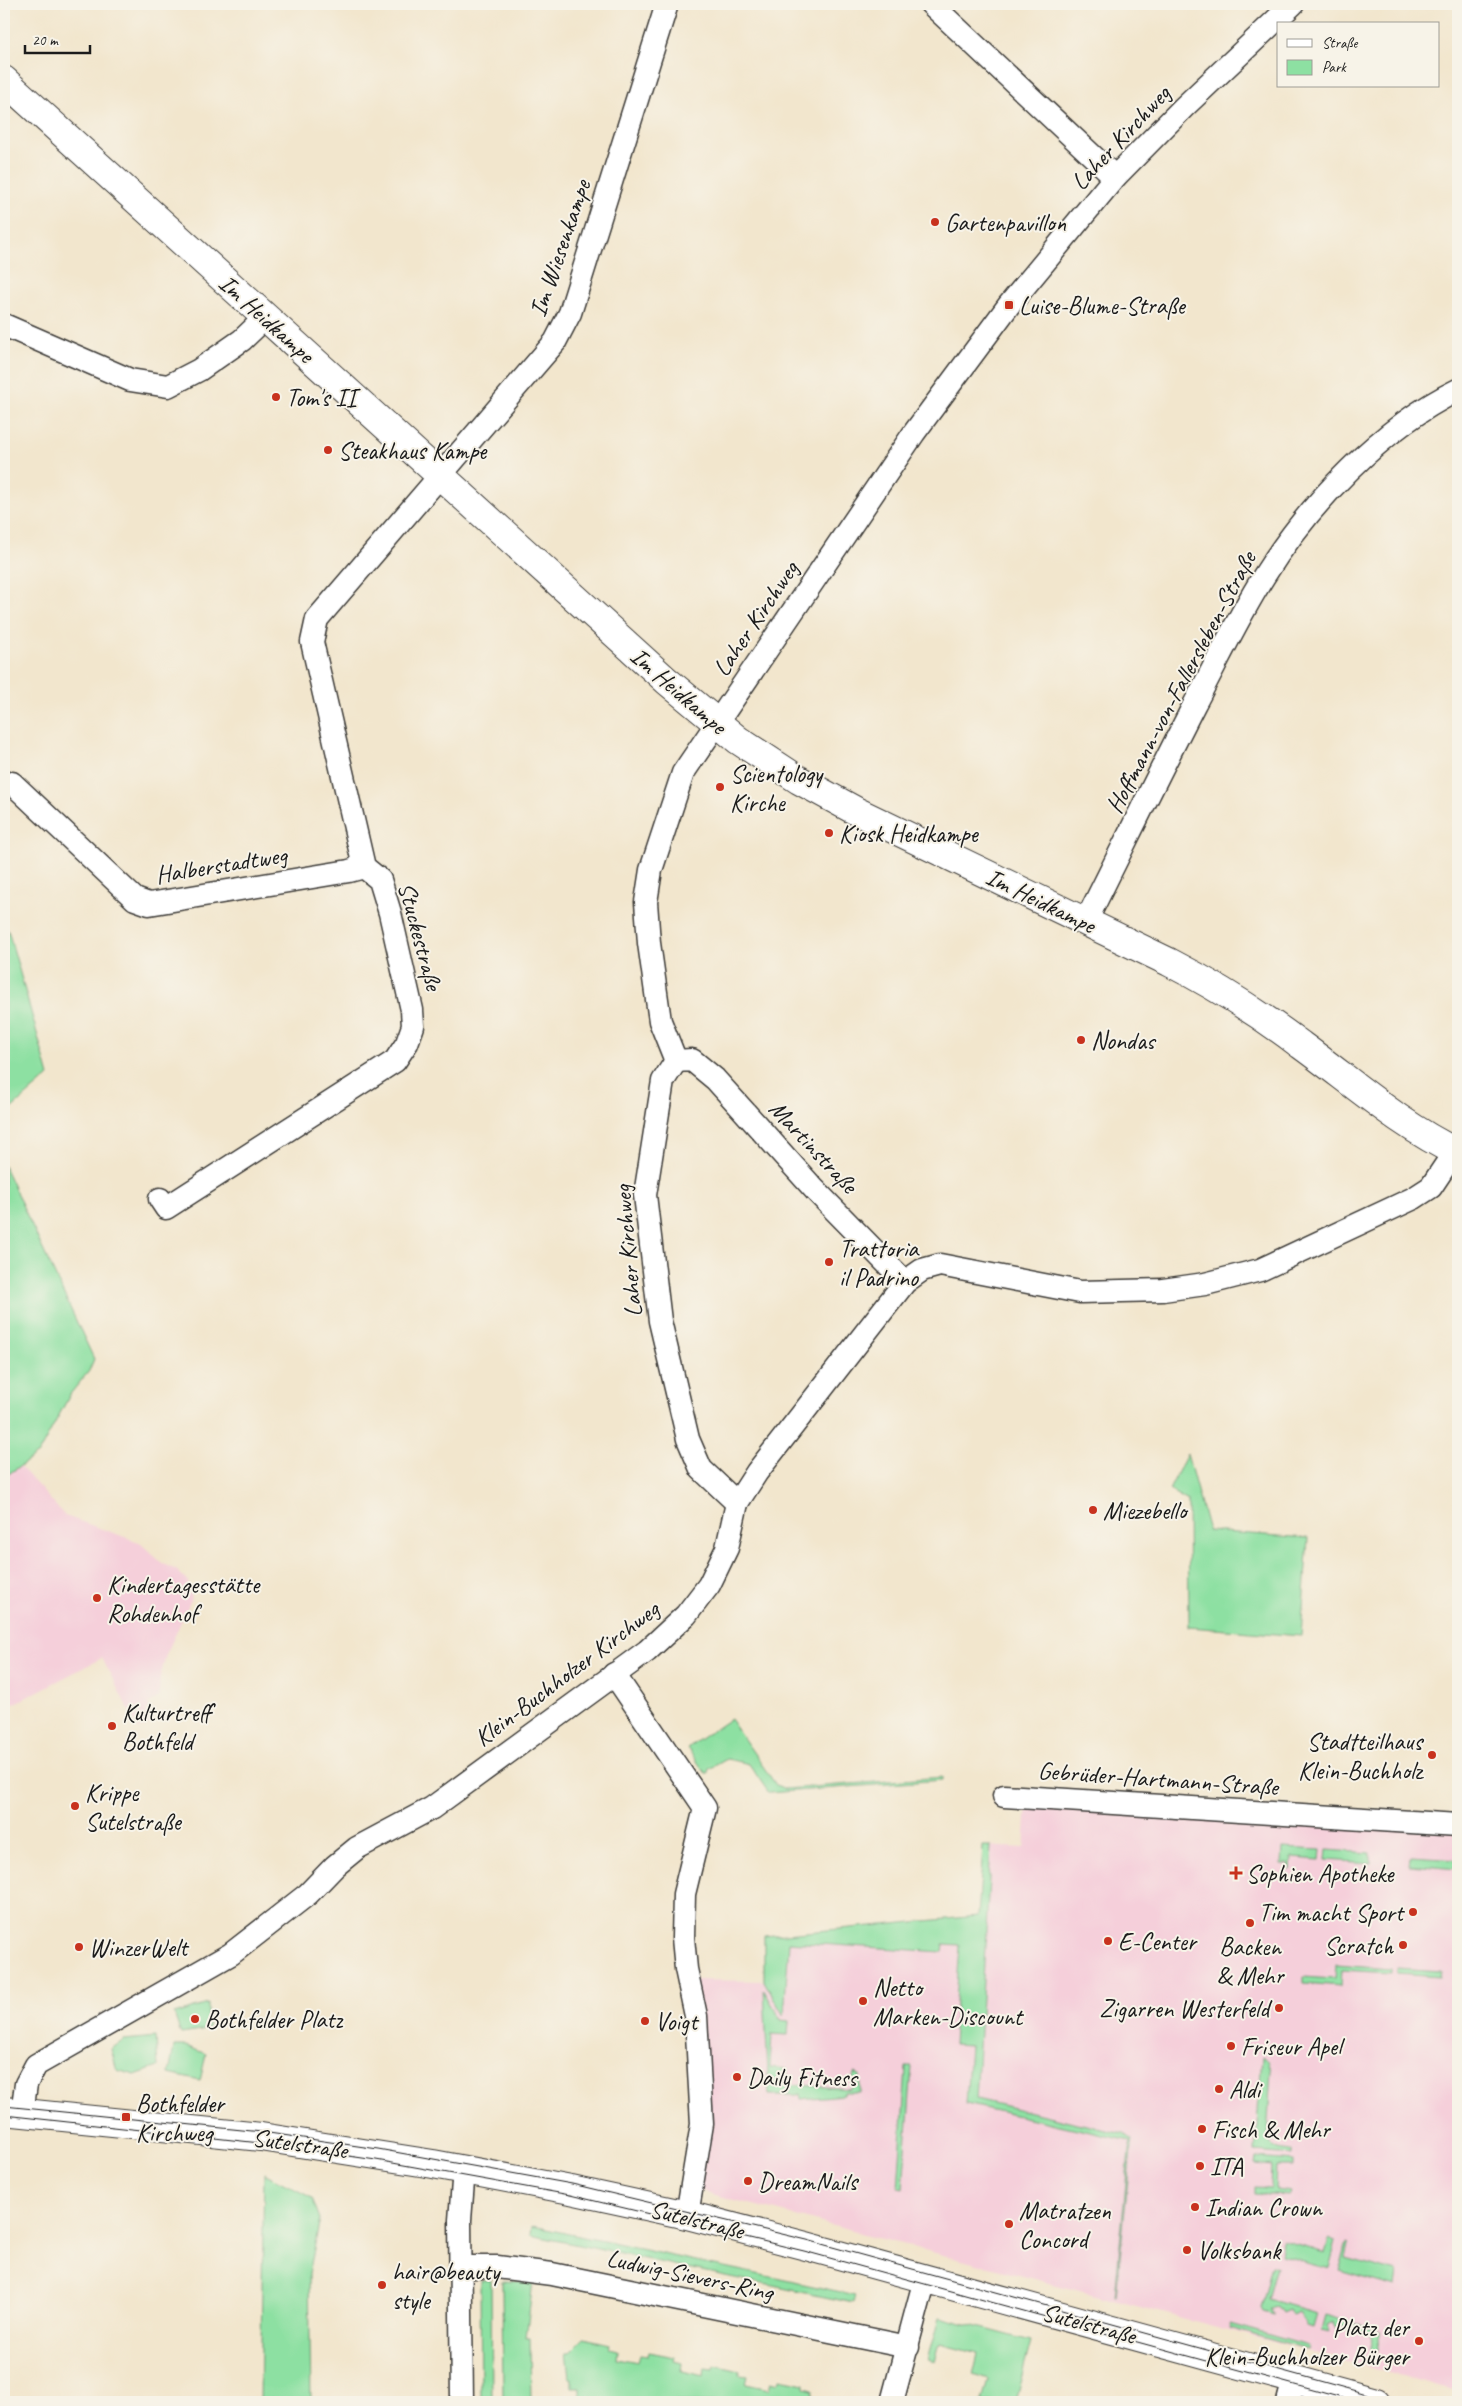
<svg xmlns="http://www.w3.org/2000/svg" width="1462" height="2406" font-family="Caveat,sans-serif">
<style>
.built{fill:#f5cfda}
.green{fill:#8de0a2;stroke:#547e5f}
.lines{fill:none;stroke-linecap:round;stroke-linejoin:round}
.street-casing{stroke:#3c3a37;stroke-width:25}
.secondary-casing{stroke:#3c3a37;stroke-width:30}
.street{stroke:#fff;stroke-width:22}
.secondary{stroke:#fff;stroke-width:28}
.tram{stroke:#1c1c1c;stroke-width:1}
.poi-dot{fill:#c8321e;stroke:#f7f3e8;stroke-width:2}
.labels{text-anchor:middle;stroke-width:4;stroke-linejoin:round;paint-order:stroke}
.street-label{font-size:25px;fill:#1c1c1c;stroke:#f7f3e8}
.poi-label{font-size:25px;fill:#1c1c1c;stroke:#f7f3e8;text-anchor:start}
</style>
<rect width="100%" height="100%" fill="#f7f3e8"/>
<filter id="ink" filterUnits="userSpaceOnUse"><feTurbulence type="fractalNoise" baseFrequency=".02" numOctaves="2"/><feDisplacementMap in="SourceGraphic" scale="10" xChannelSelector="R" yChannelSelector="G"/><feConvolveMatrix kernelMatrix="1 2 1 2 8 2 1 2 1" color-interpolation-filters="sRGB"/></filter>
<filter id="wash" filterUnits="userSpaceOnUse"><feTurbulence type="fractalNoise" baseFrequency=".0096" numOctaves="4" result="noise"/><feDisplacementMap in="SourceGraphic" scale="20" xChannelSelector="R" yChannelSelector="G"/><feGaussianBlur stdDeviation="1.12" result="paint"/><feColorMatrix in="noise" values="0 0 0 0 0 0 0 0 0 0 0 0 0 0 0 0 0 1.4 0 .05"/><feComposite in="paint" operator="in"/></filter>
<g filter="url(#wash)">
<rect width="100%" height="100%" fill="#f2e6cd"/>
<g class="built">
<polygon points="20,1466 65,1516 139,1542 162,1563 176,1570 187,1580 191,1593 190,1602 166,1655 160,1678 159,1697 148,1704 151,1709 145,1711 151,1723 139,1730 102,1658 4,1709 4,1477"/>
<polygon points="1027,1802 1458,1832 1458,2391 697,2190 694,1980 764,1981 764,1936 978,1916 983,1846 1024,1848"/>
</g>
<g class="green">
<polygon points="4,926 8,930 49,1076 4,1115"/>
<polygon points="4,1166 94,1359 89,1371 71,1393 38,1454 4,1477"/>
<polygon points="1187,1454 1208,1531 1308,1538 1301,1636 1189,1627 1188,1501 1169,1490"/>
<polygon points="730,1719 776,1785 785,1789 942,1777 942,1780 769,1793 749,1764 727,1759 709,1769 707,1775 687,1748"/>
<polygon points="983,1846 991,1846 976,2099 1124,2134 1132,2140 1116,2296 1115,2296 1130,2141 966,2104 970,2045 953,2044 960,1945 944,1944 943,1952 789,1942 784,2016 764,1981 764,1936 978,1916"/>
<polygon points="1283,1848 1321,1850 1320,1860 1292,1858 1291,1870 1289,1869 1289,1864 1282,1864"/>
<polygon points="1327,1850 1371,1853 1371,1863 1326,1860"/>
<polygon points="1410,1857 1458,1860 1458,1869 1409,1865"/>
<polygon points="1336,1965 1390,1969 1390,1973 1342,1970 1341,1986 1303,1983 1303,1977 1335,1979"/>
<polygon points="1396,1969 1441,1972 1440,1977 1396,1974"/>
<polygon points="764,1990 781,2020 789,2021 788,2035 772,2034 770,2067 787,2069 786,2084 851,2089 854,2073 860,2075 860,2092 844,2092 844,2095 801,2099 801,2095 769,2095"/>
<polygon points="208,2004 208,2028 201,2031 181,2034 174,2014"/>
<polygon points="156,2037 158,2067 135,2075 117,2070 111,2049 124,2040"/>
<polygon points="174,2046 186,2046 206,2054 200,2081 169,2074"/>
<path d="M1262,2056L1268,2060L1271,2070L1267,2137C1271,2149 1280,2150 1292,2151V2155L1255,2152Z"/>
<polygon points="906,2067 912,2067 903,2189 898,2188"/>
<polygon points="1256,2158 1293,2161 1293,2166 1277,2166 1276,2190 1290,2192 1289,2195 1254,2193 1254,2187 1271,2188 1272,2166 1255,2164"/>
<polygon points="264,2173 312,2198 320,2219 309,2274 311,2402 260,2402"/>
<polygon points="532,2226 855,2295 853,2303 531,2235"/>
<polygon points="1329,2239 1336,2242 1329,2268 1280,2255 1282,2240 1325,2252"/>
<polygon points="1347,2244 1349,2245 1346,2258 1397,2272 1395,2287 1339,2271"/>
<polygon points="1272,2266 1277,2267 1268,2299 1317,2313 1313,2327 1307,2325 1299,2312 1292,2316 1289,2310 1282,2313 1277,2306 1270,2310 1274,2316 1263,2313 1261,2309"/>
<polygon points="480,2280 491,2280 492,2402 481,2402"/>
<polygon points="502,2281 533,2282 526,2337 530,2337 531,2402 503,2402"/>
<polygon points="1326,2315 1382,2331 1376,2352 1370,2350 1373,2338 1369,2330 1361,2333 1357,2327 1350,2332 1345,2325 1338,2329 1334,2322 1328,2325 1331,2332 1322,2330"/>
<polygon points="940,2317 1031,2341 1015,2402 982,2402 988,2380 973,2375 978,2354 940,2344 935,2362 928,2360"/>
<polygon points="1230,2324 1308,2346 1307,2350 1229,2328"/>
<polygon points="584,2338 610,2344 609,2348 617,2350 616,2358 638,2362 640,2355 648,2356 649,2352 675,2357 674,2361 682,2363 681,2371 704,2376 705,2368 714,2369 715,2365 740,2371 739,2375 748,2376 746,2384 769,2389 771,2381 779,2383 780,2379 805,2384 805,2388 813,2390 812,2397 833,2402 580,2402 580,2387 572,2387 572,2378 569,2378 566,2352 570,2352"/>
</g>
</g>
<g filter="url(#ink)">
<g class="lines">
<defs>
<g id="street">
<polyline points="931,4 1115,177"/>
<polyline points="4,325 130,380 168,386 199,370 242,340 266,317"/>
<polyline points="12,783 135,899 149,904 349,871 364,867"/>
<path d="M1086,921C1122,849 1157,777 1194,705C1217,662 1238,617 1264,576C1309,504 1382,427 1458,390"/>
<polyline points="676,1061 660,1021 649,943 646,902 651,870 683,773 914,433 1009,305 1115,177 1184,107 1293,4"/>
<polyline points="676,1061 663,1081 645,1195 660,1321 688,1439 701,1469 737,1503"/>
<polyline points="676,1061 692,1060 715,1079 815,1190 905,1282"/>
<polyline points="160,1199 166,1208 395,1061 407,1043 413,1026 412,1010 390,913 380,880 364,867 312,642 317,619 555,342 570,313 667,4"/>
<polyline points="614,1674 705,1808 684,1894 683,1938 686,1969 696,2016 702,2124 687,2215"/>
<polyline points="1004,1796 1458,1825"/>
<polyline points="22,2113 26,2084 36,2065 231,1954 308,1894 335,1866 357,1848 432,1808 647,1651 686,1615 709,1585 727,1548 737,1503 757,1472 905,1282 922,1270 940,1265 1080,1292 1163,1290 1205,1284 1260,1270 1414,1198 1431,1187 1455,1151"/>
<polyline points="460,2267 497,2267 552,2274 908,2347"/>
<polyline points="462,2402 460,2220 464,2169"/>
<polyline points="892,2402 925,2279"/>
<polyline points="1288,2402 1294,2379"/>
</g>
<g id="secondary">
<path d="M4,80L667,681L738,740L799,780L856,811L1169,962C1216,986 1259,1013 1301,1045C1352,1082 1401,1126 1458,1153"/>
<polyline points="4,2111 261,2137 433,2164 571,2190 687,2215 806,2246 1376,2402"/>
</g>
</defs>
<use href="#street" class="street-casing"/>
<use href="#secondary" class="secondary-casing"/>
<use href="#street" class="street"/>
<use href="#secondary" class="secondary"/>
<g class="tram">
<polyline points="4,2106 262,2132 378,2149 572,2184 807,2240 1396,2402"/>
<polyline points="4,2115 260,2143 376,2160 570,2195 804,2251 1357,2402"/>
</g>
</g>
</g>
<g class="poi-dot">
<circle cx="935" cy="222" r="5"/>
<rect x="1004" y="300" width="10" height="10" rx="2.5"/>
<circle cx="276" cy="397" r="5"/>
<circle cx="328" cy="450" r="5"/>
<circle cx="720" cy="787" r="5"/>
<circle cx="829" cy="833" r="5"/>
<circle cx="1081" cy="1040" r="5"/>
<circle cx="829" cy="1262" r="5"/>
<circle cx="1093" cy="1510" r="5"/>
<circle cx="97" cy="1598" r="5"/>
<circle cx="112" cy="1726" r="5"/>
<circle cx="1432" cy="1755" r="5"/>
<circle cx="75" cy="1806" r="5"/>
<path d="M1233.5 1865.5h5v5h5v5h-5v5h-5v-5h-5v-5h5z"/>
<circle cx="1413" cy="1912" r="5"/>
<circle cx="1250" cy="1923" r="5"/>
<circle cx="1108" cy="1941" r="5"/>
<circle cx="1403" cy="1945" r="5"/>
<circle cx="79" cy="1947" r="5"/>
<circle cx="863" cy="2001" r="5"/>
<circle cx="1279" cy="2008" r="5"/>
<circle cx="195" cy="2019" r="5"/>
<circle cx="645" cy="2021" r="5"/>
<circle cx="1231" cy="2046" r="5"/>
<circle cx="737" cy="2077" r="5"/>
<circle cx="1219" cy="2089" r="5"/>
<rect x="121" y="2112" width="10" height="10" rx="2.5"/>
<circle cx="1202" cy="2129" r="5"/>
<circle cx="1200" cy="2166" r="5"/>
<circle cx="748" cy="2181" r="5"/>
<circle cx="1195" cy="2207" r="5"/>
<circle cx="1009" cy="2224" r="5"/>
<circle cx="1187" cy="2250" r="5"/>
<circle cx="382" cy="2285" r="5"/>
<circle cx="1419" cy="2341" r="5"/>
</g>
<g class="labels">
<g class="street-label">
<text transform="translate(1120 137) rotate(-47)" y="9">Laher Kirchweg</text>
<text transform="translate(559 248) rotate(-71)" y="9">Im Wiesenkampe</text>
<text transform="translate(267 318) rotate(42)" y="9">Im Heidkampe</text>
<text transform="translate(755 618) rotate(-56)" y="9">Laher Kirchweg</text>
<text transform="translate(1180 682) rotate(-62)" y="9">Hoffmann-von-Fallersleben-Straße</text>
<text transform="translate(679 690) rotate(41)" y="9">Im Heidkampe</text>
<text transform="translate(221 864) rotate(-9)" y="9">Halberstadtweg</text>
<text transform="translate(1041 900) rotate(26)" y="9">Im Heidkampe</text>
<text transform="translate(421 936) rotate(75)" y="9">Stuckestraße</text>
<text transform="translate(814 1146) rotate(47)" y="9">Martinstraße</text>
<text transform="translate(627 1251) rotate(-95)" y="9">Laher Kirchweg</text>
<text transform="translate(566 1673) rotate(-37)" y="9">Klein-Buchholzer Kirchweg</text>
<text transform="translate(1158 1778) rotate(4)" y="9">Gebrüder-Hartmann-Straße</text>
<text transform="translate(300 2143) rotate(8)" y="9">Sutelstraße</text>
<text transform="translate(697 2219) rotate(14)" y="9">Sutelstraße</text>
<text transform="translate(690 2274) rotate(12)" y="9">Ludwig-Sievers-Ring</text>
<text transform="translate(1089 2323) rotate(15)" y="9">Sutelstraße</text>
</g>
<g class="poi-label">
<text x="945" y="231">Gartenpavillon</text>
<text x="1019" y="314">Luise-Blume-Straße</text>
<text x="286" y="406">Tom's II</text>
<text x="338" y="459">Steakhaus Kampe</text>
<text x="730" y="782">Scientology<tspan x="730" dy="29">Kirche</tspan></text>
<text x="839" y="842">Kiosk Heidkampe</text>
<text x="1091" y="1049">Nondas</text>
<text x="839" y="1257">Trattoria<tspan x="839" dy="29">il Padrino</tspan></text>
<text x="1103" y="1519">Miezebello</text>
<text x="107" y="1593">Kindertagesstätte<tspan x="107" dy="29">Rohdenhof</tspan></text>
<text x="122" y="1721">Kulturtreff<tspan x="122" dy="29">Bothfeld</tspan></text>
<text x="1422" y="1750" text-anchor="end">Stadtteilhaus<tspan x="1422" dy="29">Klein-Buchholz</tspan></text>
<text x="85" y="1801">Krippe<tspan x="85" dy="29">Sutelstraße</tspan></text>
<text x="1246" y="1882">Sophien Apotheke</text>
<text x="1403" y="1921" text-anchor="end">Tim macht Sport</text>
<text x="1118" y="1950">E-Center</text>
<text x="1393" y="1954" text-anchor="end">Scratch</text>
<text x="1250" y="1955" text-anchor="middle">Backen<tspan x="1250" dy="29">&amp; Mehr</tspan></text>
<text x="89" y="1956">WinzerWelt</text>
<text x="873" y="1996">Netto<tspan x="873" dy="29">Marken-Discount</tspan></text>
<text x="1269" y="2017" text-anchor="end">Zigarren Westerfeld</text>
<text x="205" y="2028">Bothfelder Platz</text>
<text x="655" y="2030">Voigt</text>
<text x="1241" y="2055">Friseur Apel</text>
<text x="747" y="2086">Daily Fitness</text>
<text x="1229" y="2098">Aldi</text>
<text x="136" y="2112">Bothfelder<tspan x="136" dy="29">Kirchweg</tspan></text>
<text x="1212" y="2138">Fisch &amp; Mehr</text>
<text x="1210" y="2175">ITA</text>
<text x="758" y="2190">DreamNails</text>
<text x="1205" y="2216">Indian Crown</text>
<text x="1019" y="2219">Matratzen<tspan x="1019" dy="29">Concord</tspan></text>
<text x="1197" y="2259">Volksbank</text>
<text x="392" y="2280">hair@beauty<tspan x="392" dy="29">style</tspan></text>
<text x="1409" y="2336" text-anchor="end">Platz der<tspan x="1409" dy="29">Klein-Buchholzer Bürger</tspan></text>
</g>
</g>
<rect width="1462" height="2406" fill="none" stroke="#f7f3e8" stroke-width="20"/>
<rect x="1277" y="22" width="162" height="65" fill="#f7f3e8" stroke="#9f9d96"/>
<rect x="1287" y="39" width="25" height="8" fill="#ffffff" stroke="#9f9d96"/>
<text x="1322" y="48" font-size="15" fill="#1c1c1c">Straße</text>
<rect x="1287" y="60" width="25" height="15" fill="#8de0a2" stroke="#9f9d96"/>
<text x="1322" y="72" font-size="15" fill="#1c1c1c">Park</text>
<path d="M25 45v8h65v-8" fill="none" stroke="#1c1c1c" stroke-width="2.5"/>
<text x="32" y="45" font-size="15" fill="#1c1c1c" stroke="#f7f3e8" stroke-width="4" paint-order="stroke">20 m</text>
</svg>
